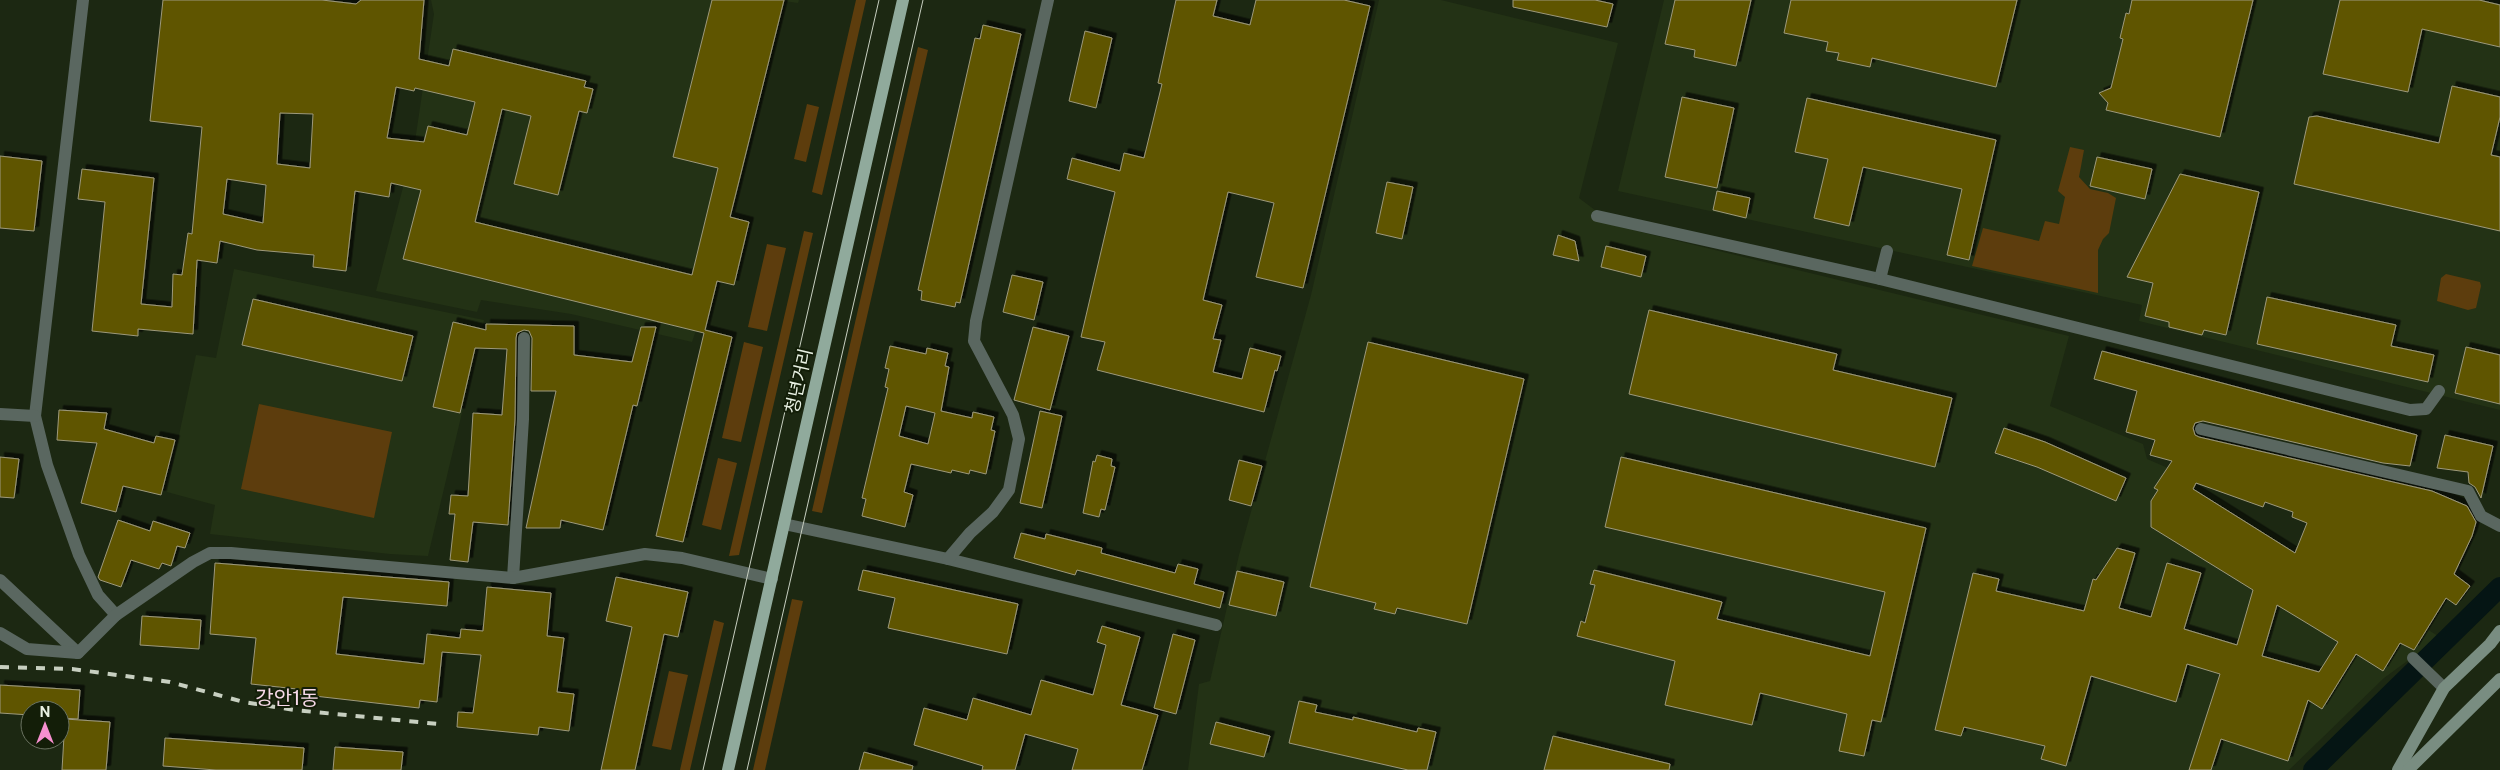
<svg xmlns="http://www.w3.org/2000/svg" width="2500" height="770" font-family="'Public Sans','Noto Sans KR',sans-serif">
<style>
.built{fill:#233215}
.green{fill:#5d3d0d}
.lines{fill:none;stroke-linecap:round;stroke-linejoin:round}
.canal{stroke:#051514;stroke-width:20}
.building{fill:#5e5404;stroke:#9d997b;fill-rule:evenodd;filter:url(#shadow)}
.street{stroke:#5a6760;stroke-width:12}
.secondary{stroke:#798d81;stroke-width:12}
.primary{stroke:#90aa9c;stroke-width:12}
.tram{stroke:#c7cfc0;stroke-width:1}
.rail{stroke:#c7cfc0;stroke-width:4;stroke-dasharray:9 9;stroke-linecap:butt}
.labels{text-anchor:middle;stroke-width:4;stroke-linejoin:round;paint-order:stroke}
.street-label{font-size:18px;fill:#e9f1e3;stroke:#131e08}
.quarter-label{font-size:20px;fill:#f7d9e9;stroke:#131e08}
</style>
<defs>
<filter id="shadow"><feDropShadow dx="4.5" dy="-4.5" stdDeviation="0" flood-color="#0009"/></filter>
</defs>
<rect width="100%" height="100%" fill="#1c2812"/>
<g class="built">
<polygon points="431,0 799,0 798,3 784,1 730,217 749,222 734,285 717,281 707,323 699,321 692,342 571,314 481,300 477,312 376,291 415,141 434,14"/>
<polygon points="1379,0 1441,0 1618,43 1579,198 1616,226 2069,336 2050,406 2143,444 2147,459 2175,471 2438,636 2425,648 2384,678 2289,770 1188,770 1199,684 1210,681 1239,555 1311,295"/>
<polygon points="1664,0 2500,0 2500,410 2139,321 2142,305 1618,191"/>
<polygon points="234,269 484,320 428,556 390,554 210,534 215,505 167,492 196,355 216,358"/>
</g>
<g class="green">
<polygon points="856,0 866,0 822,195 812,192"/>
<polygon points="918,47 928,50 822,513 812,511"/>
<polygon points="807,104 819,107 806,162 794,159"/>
<polygon points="2070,147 2084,150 2079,177 2090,189 2108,193 2116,198 2109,233 2103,239 2098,250 2098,293 1972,266 1983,228 2039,241 2045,221 2059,224 2065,197 2058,191"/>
<polygon points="804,231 813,233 739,555 729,556"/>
<polygon points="767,244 786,248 767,331 748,327"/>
<polygon points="2446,274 2480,282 2481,286 2476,308 2468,310 2437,301 2441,278"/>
<polygon points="744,342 763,347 741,442 722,438"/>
<polygon points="259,404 392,432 374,518 241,489"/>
<polygon points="718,458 737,463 721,530 702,525"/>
<polygon points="792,599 803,601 765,770 753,770"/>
<polygon points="714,620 724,623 690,770 680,770"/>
<polygon points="669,671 688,675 671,750 652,746"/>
</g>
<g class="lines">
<polyline class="canal" points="2313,770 2500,587"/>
</g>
<g class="building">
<path d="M163,0H322L356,4L361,0H424L419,59L449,66L453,49L586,81L584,87L593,89L587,113L579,111L558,195L514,184L531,116L502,109L475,222L692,275L718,168L673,157L712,0H784L730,217L749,222L734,285L717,281L705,330L732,337L683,542L656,536L704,333L403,259L421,190L391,183L389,197L355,191L346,271L313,267L314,255L257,250L220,241L217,263L197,260L193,334L138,329V336L92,331L105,202L78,199L82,169L154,178L141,304L172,307L173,274L182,275L188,233L192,234L202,127L150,121ZM396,87L414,91L415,88L475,102L467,135L428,126L424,142L387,138ZM280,113L313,114L310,168L277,164ZM227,179L266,185L263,223L223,214Z"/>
<polygon points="1176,0 1217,0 1213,16 1250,25 1256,0 1344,0 1370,6 1303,288 1256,277 1274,203 1228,192 1203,300 1222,305 1213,339 1221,340 1213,372 1242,379 1250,348 1281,356 1277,371 1275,370 1264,412 1097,370 1105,342 1081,337 1115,192 1067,179 1072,158 1120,171 1124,153 1144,158 1162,84 1158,83"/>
<polygon points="1513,0 1595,0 1613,4 1607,27 1513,7"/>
<polygon points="1675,0 1751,0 1736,66 1694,57 1695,50 1665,44"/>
<polygon points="1791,0 2017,0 1996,87 1872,58 1870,67 1837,60 1839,53 1826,51 1828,42 1784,33"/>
<polygon points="2132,0 2253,0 2220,137 2106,110 2108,103 2099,93 2111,88 2123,39 2120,38 2126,13 2129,14"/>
<polygon points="2340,0 2479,0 2500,5 2500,47 2422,29 2408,92 2323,74"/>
<polygon points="983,25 1021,34 960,303 956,302 955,307 921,300 922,291 918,290 975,38 980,39"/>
<polygon points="1085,31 1112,38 1096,108 1069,101"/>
<polygon points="2452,86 2500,97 2500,117 2491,155 2500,157 2500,231 2294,184 2309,117 2317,116 2439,143"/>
<polygon points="1682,97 1734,108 1717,188 1665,177"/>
<polygon points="1807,98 1996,140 1969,260 1947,255 1962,189 1863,167 1849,226 1814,218 1828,159 1795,152"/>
<polygon points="0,156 42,161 34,231 0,228"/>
<polygon points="2097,157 2152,169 2145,199 2090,186"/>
<polygon points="2180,174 2259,192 2226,335 2204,330 2202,335 2169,327 2169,322 2145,316 2153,283 2127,277"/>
<polygon points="1387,182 1413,187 1402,239 1376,233"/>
<polygon points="1717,191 1750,198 1746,218 1713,210"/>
<polygon points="1558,235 1575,241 1579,261 1553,255"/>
<polygon points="1606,246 1646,256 1641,277 1601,267"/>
<polygon points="1012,275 1043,282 1034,320 1003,312"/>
<polygon points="2267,297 2396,325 2391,346 2434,355 2428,382 2257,344"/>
<polygon points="253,299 413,336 402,381 242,345"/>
<polygon points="1649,310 1837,354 1833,370 1952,398 1935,467 1629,394"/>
<polygon points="453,322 486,330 486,324 574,326 574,355 632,362 641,327 656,327 637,406 633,405 603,530 561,520 560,528 526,528 556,391 531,391 532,338 529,331 524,330 517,333 516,338 515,419 508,525 473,522 468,562 450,560 455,514 449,514 451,495 468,496 473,413 502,415 507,349 475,348 460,413 433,407"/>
<polygon points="1033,327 1069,336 1050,410 1014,400"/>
<polygon points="1368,342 1524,379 1467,624 1397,608 1395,614 1374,609 1376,603 1310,587"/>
<path d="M890,346L926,354L927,348L948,353L945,366L949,367L941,411L972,418L973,412L994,417L991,430L995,431L986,474L970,470L969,474L952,470L951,473L911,464L904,492L913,495L905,527L862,516L866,499L862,498L888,388L885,387L889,369L885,368ZM906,406L935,413L928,444L899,436Z"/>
<polygon points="2466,347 2500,355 2500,404 2455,393"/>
<path d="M2102,351L2417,435L2410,466L2383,463L2203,421L2195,423L2193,428L2195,435L2199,437L2432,491L2467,506L2476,522L2472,536L2454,574L2470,586L2456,605L2446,598L2414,650L2400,643L2383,671L2356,654L2322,709L2308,700L2288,761L2221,739L2211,770H2189L2220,674L2187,664L2176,702L2091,676L2066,766L2041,759L2045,746L1964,727L1961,736L1935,730L1973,573L1999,579L1996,591L2084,611L2093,579L2096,580L2117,548L2135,553L2119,608L2151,617L2167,563L2201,573L2184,629L2237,645L2253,590L2151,527V501L2158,490L2154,488L2172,461L2150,455L2155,440L2126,432L2137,391L2094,379ZM2196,483L2263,507L2265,502L2293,512L2292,517L2307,523L2295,553L2193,489ZM2277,605L2338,642L2319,672L2262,656Z"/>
<polygon points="59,410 107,413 104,429 154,443 156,436 175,440 161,495 123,486 116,512 81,503 97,443 57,440"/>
<polygon points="1040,411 1062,416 1042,508 1020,503"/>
<polygon points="2004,428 2045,442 2126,478 2116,501 2037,467 1995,453"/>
<polygon points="2445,435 2493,446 2481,498 2475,487 2469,483 2468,472 2437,468"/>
<polygon points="1097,455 1112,459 1111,466 1115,467 1105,510 1101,509 1099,517 1083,513 1093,461 1095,462"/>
<polygon points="0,457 19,459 14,498 0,497"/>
<polygon points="1621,457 1926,528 1881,722 1872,720 1864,756 1839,751 1847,714 1760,693 1752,725 1665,705 1675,661 1577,636 1581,621 1585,623 1595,585 1590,584 1594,570 1722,602 1717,619 1870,656 1885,592 1605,527"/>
<polygon points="1239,460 1262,466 1251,506 1229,500"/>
<polygon points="118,520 150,531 153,521 190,533 185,548 177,546 171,566 162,563 159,569 131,560 121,587 100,580 98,577"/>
<polygon points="1021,533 1045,539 1046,534 1102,548 1101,553 1175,573 1178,564 1198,569 1194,584 1224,592 1220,608 1077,570 1075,575 1014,558"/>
<polygon points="215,563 449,582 447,606 343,597 336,654 424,664 427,634 460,638 461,629 483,631 487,587 551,593 547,636 564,638 557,692 574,694 569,731 539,727 538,735 457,727 458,712 473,713 481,655 442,652 437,702 420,700 419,708 297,694 297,689 251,684 256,638 210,634"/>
<polygon points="863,570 1018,604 1007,654 888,628 895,598 858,590"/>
<polygon points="1237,571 1284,582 1276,616 1229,605"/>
<polygon points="616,577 688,592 678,637 664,634 635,770 601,770 632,627 606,621"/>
<polygon points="142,616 201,620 199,649 140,645"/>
<polygon points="1102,626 1140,637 1121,705 1158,715 1142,770 1072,770 1078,749 1025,734 1015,770 982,770 983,766 914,745 924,708 967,720 973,698 1031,715 1041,680 1093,695 1106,645 1097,642"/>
<polygon points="1173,634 1195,640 1176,714 1154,708"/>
<polygon points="0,685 80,690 78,719 60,718 60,710 30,710 30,715 0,713"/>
<polygon points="1299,701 1317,705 1315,712 1353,720 1353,717 1417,732 1418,728 1436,732 1427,770 1408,770 1289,743"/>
<polygon points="65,719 110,722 106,770 62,770"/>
<polygon points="1216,722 1270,736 1264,757 1210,744"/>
<polygon points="1553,736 1670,764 1669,770 1544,770"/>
<polygon points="165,738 304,748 302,770 216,770 163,766"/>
<polygon points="335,747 403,752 401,770 333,770"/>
<polygon points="864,752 913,766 912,770 859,770"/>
</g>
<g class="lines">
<g class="street">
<polyline points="83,0 35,416 47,465 79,555 98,595 116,615"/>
<polyline points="1597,216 1880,279 2410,410 2426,409 2439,391"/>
<polyline points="1880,279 1887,251"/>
<polyline points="0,414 35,416"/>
<polyline points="2201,429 2468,491 2481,516 2500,526"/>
<polyline points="784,524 948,559 1216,625"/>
<polyline points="948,559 970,533 993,512 1009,490 1019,439 1013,415 974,341 976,321 1048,0"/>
<polyline points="513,578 523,419 524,338"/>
<polyline points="0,580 78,653"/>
<polyline points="0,633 27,649 78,653 116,615 193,562 210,553 231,553 513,578 645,554 682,558 772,579"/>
<polyline points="2413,658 2444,688"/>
</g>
<g class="secondary">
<polyline points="2398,770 2444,688 2490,644 2500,631"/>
<polyline points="2408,770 2500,679"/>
</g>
<polyline class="primary" points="728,770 903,0"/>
<g class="tram">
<polyline points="703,770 879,0"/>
<polyline points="747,770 923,0"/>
</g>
<polyline class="rail" points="0,667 72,669 170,682 244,702 294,710 438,724"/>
</g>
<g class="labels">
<g class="street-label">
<text transform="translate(799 381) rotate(-77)" y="6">청년거리</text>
</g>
<g class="quarter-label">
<text x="287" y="705">강안1동</text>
</g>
</g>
<g transform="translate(45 725)"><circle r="24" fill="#131e08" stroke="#697260"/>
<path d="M0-4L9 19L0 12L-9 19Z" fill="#f690cf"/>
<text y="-8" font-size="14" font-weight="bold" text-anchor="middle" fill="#e9f1e3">N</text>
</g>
</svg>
